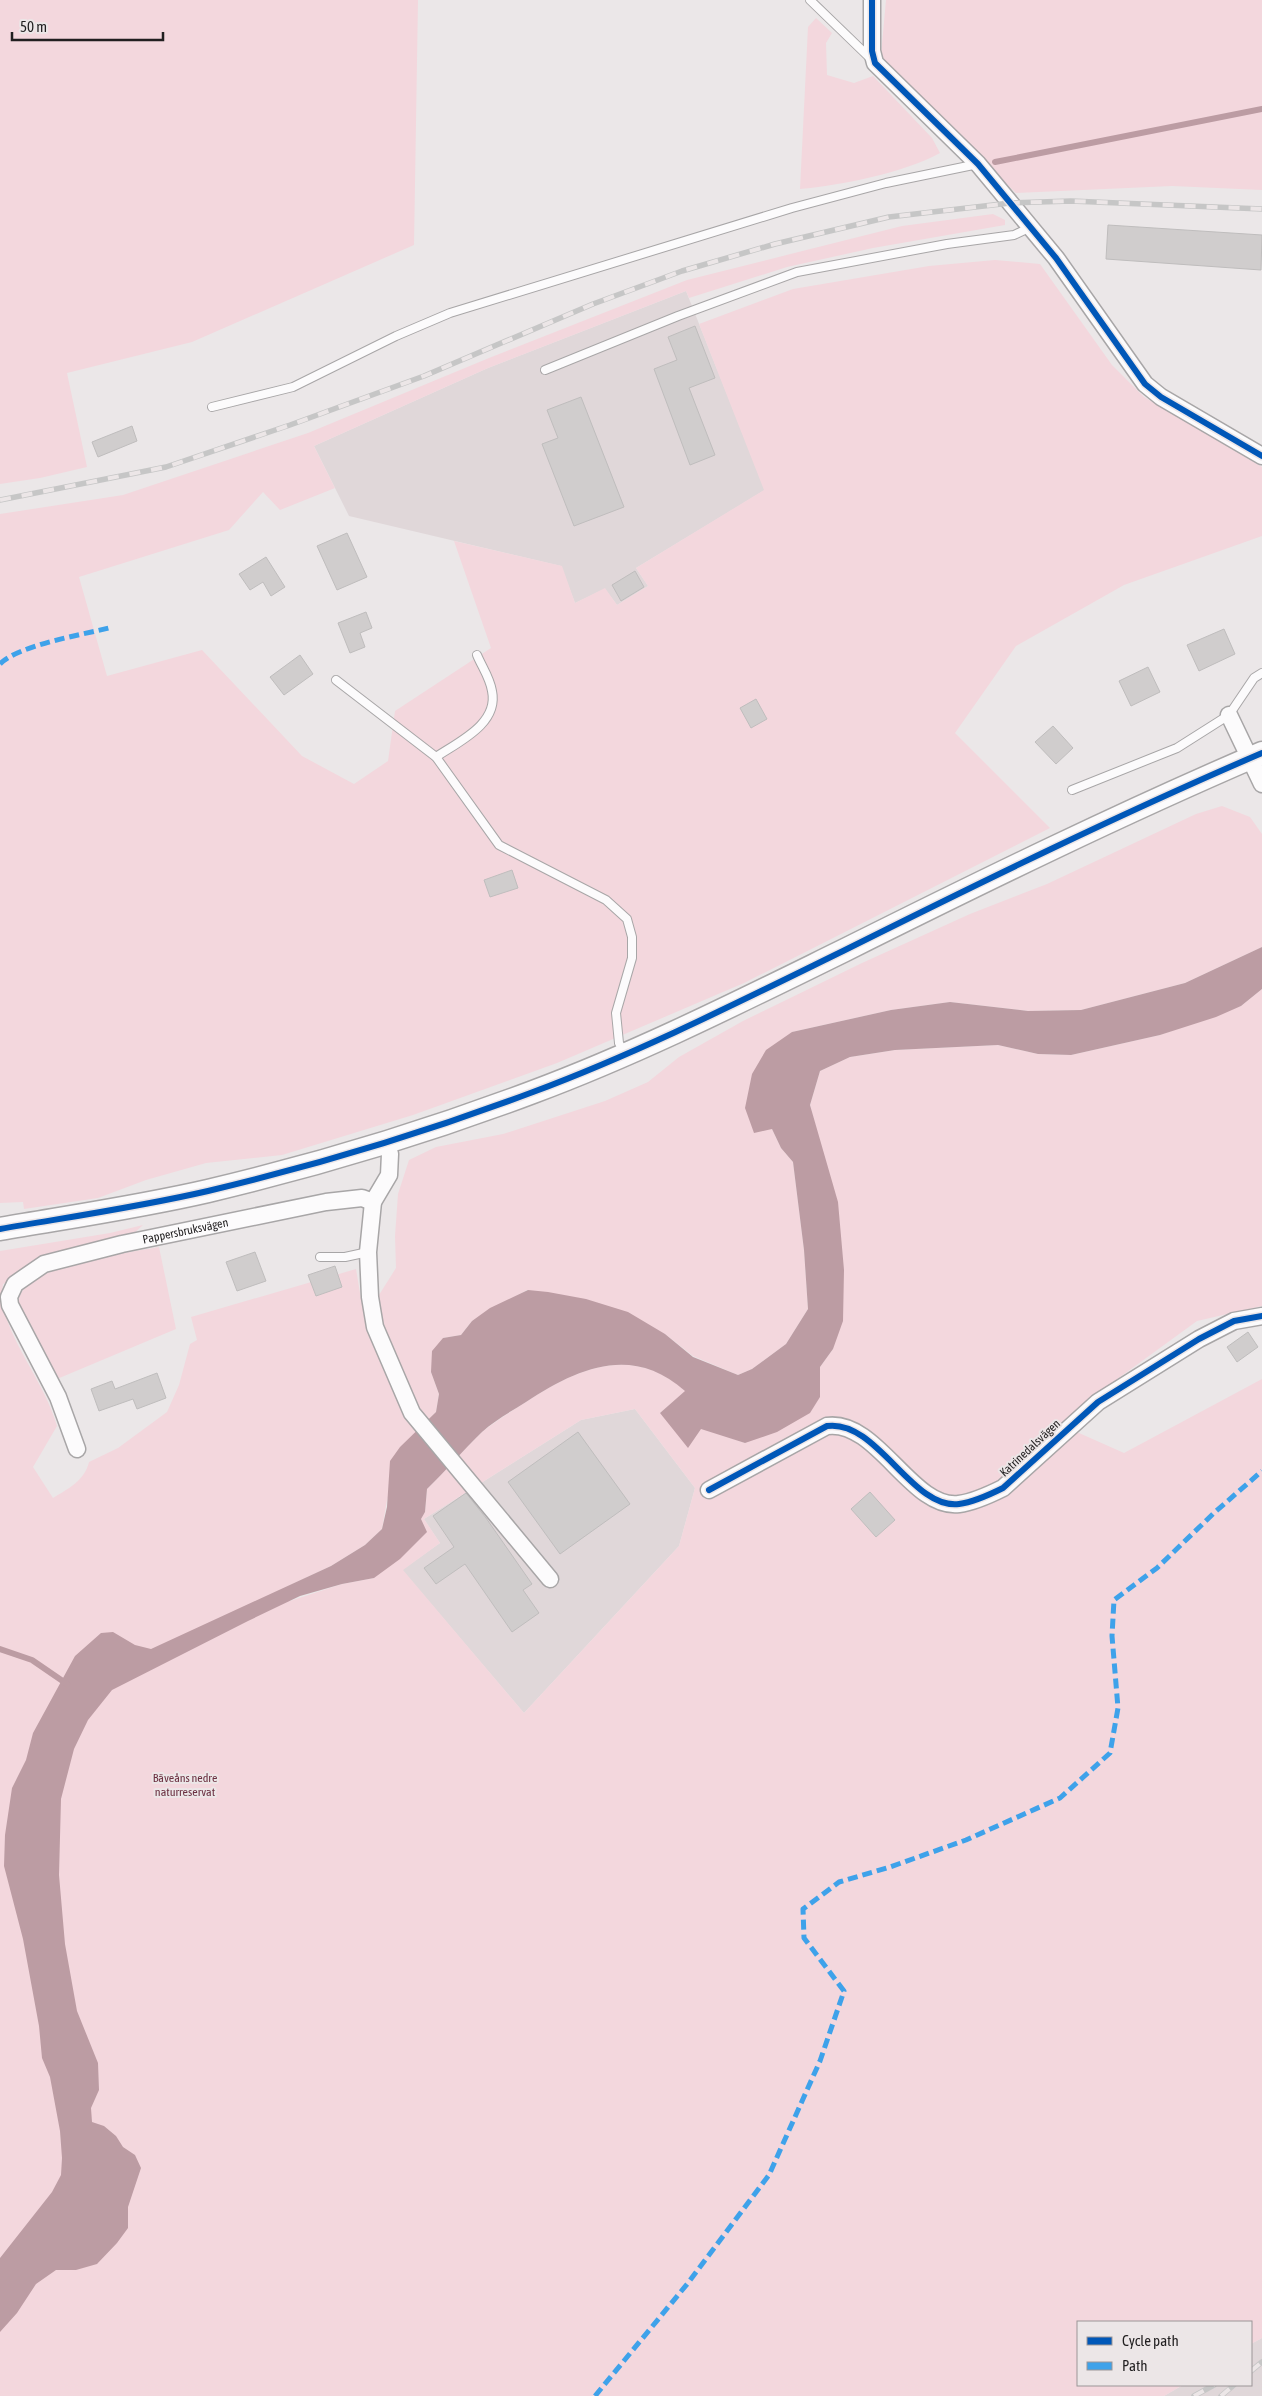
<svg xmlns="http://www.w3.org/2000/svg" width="1262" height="2396" font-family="'Asap Condensed',sans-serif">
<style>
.built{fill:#e0d7d9}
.green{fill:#f3d7dd;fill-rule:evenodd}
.water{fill:#bc9ca3}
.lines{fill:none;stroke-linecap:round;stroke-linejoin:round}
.stream{stroke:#bc9ca3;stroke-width:6}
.building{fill:#d0cdcd;stroke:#bfbdbd}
.lane-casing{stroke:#a8a6a7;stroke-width:10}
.street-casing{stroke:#a8a6a7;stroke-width:19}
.secondary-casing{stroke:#a8a6a7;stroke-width:25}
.lane{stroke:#fcfbfc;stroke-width:8}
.street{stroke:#fcfbfc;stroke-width:16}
.secondary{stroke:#fcfbfc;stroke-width:22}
.rail-casing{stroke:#c6c6c6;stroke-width:5.5}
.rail{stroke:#ece6e7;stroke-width:4;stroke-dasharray:11;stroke-linecap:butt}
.quiet{stroke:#3ea2ea;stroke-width:5;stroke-dasharray:10 5;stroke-linecap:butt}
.cycleway-casing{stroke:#ece6e7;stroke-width:9}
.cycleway{stroke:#0057b8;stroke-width:6}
.labels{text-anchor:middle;stroke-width:4;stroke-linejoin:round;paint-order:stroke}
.street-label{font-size:12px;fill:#211f20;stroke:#ece6e7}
.park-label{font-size:12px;fill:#6a2f40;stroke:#ece6e7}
</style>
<rect width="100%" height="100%" fill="#ebe7e8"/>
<g class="built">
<polygon points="686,291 765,490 636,568 648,586 617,605 605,589 575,603 561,566 349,516 314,446 488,368"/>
<polygon points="635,1409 695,1488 679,1546 524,1713 402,1570 440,1543 424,1519 581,1420"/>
<polygon points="1262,2338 1262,2396 1164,2396 1183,2385 1251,2385 1251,2344"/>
</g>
<g class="green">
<polygon points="0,0 418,0 414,245 192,342 67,373 87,467 40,478 0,484"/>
<polygon points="886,0 1262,0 1262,190 1172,186 1016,193 886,66 881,55"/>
<path d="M816,18L832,33L826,43L827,75L854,83L873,76L932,138L940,153C903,173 842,185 800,189L808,27Z"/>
<polygon points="993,214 1005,220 1005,225 873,248 787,267 689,298 686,291 488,368 314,446 335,488 280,510 263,492 229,530 79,577 107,676 202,650 302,756 354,784 388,761 395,711 491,648 454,541 562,566 575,603 605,588 617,605 648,586 636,568 764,490 699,324 793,289 929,266 995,260 1040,264 1112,365 1144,397 1262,467 1262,536 1124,585 1016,646 955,733 1050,828 744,983 557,1063 413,1115 282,1155 206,1163 146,1180 98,1198 24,1209 23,1202 0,1203 0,514 123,495 308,433 489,358 687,280 902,226"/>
<path d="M1222,806L1250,817L1262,834V947L1185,983L1081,1010L1028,1011L950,1002L891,1010L792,1032L772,1129L781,1148L793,1162L804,1250L808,1309L786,1344L752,1369L738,1375L693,1356L665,1334L527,1290L472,1321L461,1335L443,1338L431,1372L439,1394L436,1412L419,1430L387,1500L382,1529L365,1545L331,1566L284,1588L290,1601L342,1584L374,1578L425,1512L427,1489C446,1471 463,1450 482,1432C495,1421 512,1411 526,1402C578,1368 632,1344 686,1391L660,1413L745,1443L820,1397V1367L833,1349L820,1143L810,1105L820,1071L850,1057L895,1050L998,1045L1038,1054L1071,1055L1160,1035L1241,1006L1262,989V1306L1197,1321L1098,1393L1070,1429L1124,1453L1262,1379V2338L1251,2344V2322H1078V2385H1183L1164,2396H0V1251L110,1233L143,1225L130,1237L3,1284C2,1291 1,1300 3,1307C14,1349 45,1384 57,1426L33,1467L53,1498C68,1489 85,1480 89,1462L118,1448L167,1412L179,1385L190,1344L197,1340L191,1317L356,1269L361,1299L379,1295L396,1268L395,1236L398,1194L409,1160L436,1147L503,1134L605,1101L648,1082L679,1057L743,1021L862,963L970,914L1047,884L1196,814ZM635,1409L695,1488L679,1546L524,1713L403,1570L440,1543L424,1519L581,1420Z"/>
<path d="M159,1247L176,1329L57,1379L18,1310C19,1306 18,1301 19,1298C28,1264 128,1253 159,1247Z"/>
</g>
<path class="water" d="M1262,947V989L1241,1006L1216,1017L1160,1035L1071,1055L1038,1054L998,1045L895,1050L850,1057L820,1071L810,1105L838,1202L844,1270L843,1321L833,1349L820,1367V1397L810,1413L777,1432L745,1443L701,1429L688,1448L660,1413L685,1391C632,1344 578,1368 526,1402C512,1411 495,1420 482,1432C463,1450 446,1471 427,1489L425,1512L421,1519L427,1532L400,1559L374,1578L342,1584L300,1596L248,1621L112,1690L88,1720L74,1749L61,1799L59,1875L65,1944L77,2011L98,2063L99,2090L91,2108L92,2122L104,2126L116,2136L123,2147L135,2155L141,2168L128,2207V2228L117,2243L97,2264L76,2270H56L36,2284L17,2313L0,2332V2258L52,2192L61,2175L62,2158L60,2131L50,2077L42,2058L39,2026L23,1939L4,1866L5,1835L12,1788L26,1760L33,1733L75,1656L101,1633L113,1632L135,1645L151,1649L331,1566L365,1545L382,1529L387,1507L390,1461L400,1447L436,1412L439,1394L431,1372L432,1351L443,1338L461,1335L472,1321L490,1308L528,1290L548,1292L586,1299L628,1312L665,1334L693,1357L738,1375L752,1369L786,1344L808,1309L804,1250L793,1162L781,1148L772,1129L754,1133L745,1108L752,1074L766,1050L792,1032L891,1010L950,1002L1028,1011L1081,1010L1185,983Z"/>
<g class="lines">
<g class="stream">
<polyline points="995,162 1262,109"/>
<polyline points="0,1649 32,1660 67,1684"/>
</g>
</g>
<g class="building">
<polygon points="1108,225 1262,235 1261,270 1106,259"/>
<polygon points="695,326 715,378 689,388 715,455 690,465 654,369 677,360 668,337"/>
<polygon points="581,397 624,507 574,526 542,444 558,438 547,410"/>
<polygon points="132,426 137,441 98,457 92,442"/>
<polygon points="347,533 367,577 337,590 317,546"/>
<polygon points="266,557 285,587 271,596 263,582 250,590 239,574"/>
<polygon points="635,571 644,587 621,601 612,585"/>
<polygon points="366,612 372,628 360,633 365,647 350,653 338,623"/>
<polygon points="1224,629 1235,654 1199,671 1187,645"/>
<polygon points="300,655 313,674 284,695 270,677"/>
<polygon points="1148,667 1160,692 1131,706 1119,681"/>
<polygon points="756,699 767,719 751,728 740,708"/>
<polygon points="1053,726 1073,748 1056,764 1035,742"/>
<polygon points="512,870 518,888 490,897 484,880"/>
<polygon points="255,1252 266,1281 237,1291 226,1262"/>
<polygon points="335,1266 342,1287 316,1296 308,1275"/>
<polygon points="1248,1332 1258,1347 1237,1362 1227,1347"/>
<polygon points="157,1373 166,1398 137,1409 133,1399 99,1411 91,1389 112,1381 115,1389"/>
<polygon points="578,1432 630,1504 560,1554 508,1482"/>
<polygon points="870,1492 895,1520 876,1537 851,1509"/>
<polygon points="466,1493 486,1518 532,1584 523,1590 539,1613 512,1632 465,1564 436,1584 424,1568 454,1547 433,1516"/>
</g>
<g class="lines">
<defs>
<g id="lane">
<polyline points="810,0 870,58"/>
<polyline points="545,370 678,316 797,272 947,244 1014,235 1029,228"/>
<polyline points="212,407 293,387 396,336 450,313 792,208 886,183 978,164"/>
<polyline points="336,680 436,757 499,845 606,900 627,919 632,937 632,958 616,1013 619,1043 624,1053"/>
<path d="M436,757C458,742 499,724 492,691C490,678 482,667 477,655"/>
<polyline points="1072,790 1177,748 1229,715 1254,678 1262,673"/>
<polyline points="320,1257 345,1257 368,1252"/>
</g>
<g id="street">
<polyline points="872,0 872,51 875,63 978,164 1056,258 1145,384 1161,397 1262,456"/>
<polyline points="1229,715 1262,784"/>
<polyline points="386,1142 390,1154 389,1175 373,1202 368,1252 370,1297 375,1327 412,1413 550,1579"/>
<path id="s1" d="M77,1449L58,1397L10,1305L9,1297L15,1284L44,1264L122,1244L326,1202L362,1198L373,1202"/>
<path d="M709,1490L827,1426C877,1419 912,1510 959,1504C974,1502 989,1495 1003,1488L1098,1402L1199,1339L1234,1321L1262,1316"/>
</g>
<path id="secondary" d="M0,1229C69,1217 139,1207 208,1191C318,1165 427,1132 533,1092C640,1052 741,1001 843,951C981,882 1120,814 1262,753"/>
</defs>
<use href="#lane" class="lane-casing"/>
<use href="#street" class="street-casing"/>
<use href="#secondary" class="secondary-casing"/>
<use href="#lane" class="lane"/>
<use href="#street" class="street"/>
<use href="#secondary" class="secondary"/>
<defs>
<g id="rail">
<polyline points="0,500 166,467 290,425 424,376 593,304 682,271 775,244 889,217 1010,203 1071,201 1262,209"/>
<polyline points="1251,2371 1262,2362"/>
<polyline points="1194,2396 1214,2385"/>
<polyline points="1221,2396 1234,2385"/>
</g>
</defs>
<use href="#rail" class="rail-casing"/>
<use href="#rail" class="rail"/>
<g class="quiet">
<path d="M0,664C19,645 81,635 109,628"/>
<polyline points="595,2396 688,2283 769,2175 820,2061 844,1991 804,1938 803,1909 839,1882 890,1867 966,1840 1060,1798 1110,1753 1118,1708 1112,1636 1114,1600 1157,1568 1215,1512 1262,1471"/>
</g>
<defs>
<g id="cycleway">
<polyline points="872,0 872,51 875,63 978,164 1056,258 1145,384 1161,397 1262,456"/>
<path d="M0,1229C69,1217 139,1207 208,1191C318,1165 427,1132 533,1092C640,1052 741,1001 843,951C981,882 1120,814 1262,753"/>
<path d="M709,1490L827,1426C877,1419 912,1510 959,1504C974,1502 989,1495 1003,1488L1098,1402L1199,1339L1234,1321L1262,1316"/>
</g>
</defs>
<use href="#cycleway" class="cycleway-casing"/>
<use href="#cycleway" class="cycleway"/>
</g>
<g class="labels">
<g class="street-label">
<text dy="4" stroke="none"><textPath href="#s1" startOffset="362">Pappersbruksvägen</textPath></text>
<text transform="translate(1030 1448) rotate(-43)" y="4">Katrinedalsvägen</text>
</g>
<g class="park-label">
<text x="185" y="1782">Bäveåns nedre<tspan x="185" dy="14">naturreservat</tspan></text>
</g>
</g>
<rect x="1077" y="2321" width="175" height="65" fill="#ece6e7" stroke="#9b9697"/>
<rect x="1087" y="2337" width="25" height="8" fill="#0057b8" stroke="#9b9697"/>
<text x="1122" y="2346" font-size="15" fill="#211f20">Cycle path</text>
<rect x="1087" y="2362" width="25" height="8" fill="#3ea2ea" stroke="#9b9697"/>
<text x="1122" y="2371" font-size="15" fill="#211f20">Path</text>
<path d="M12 32v8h151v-8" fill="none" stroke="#211f20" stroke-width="2.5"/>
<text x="20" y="32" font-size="15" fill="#211f20" stroke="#ece6e7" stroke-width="4" paint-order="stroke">50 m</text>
</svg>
